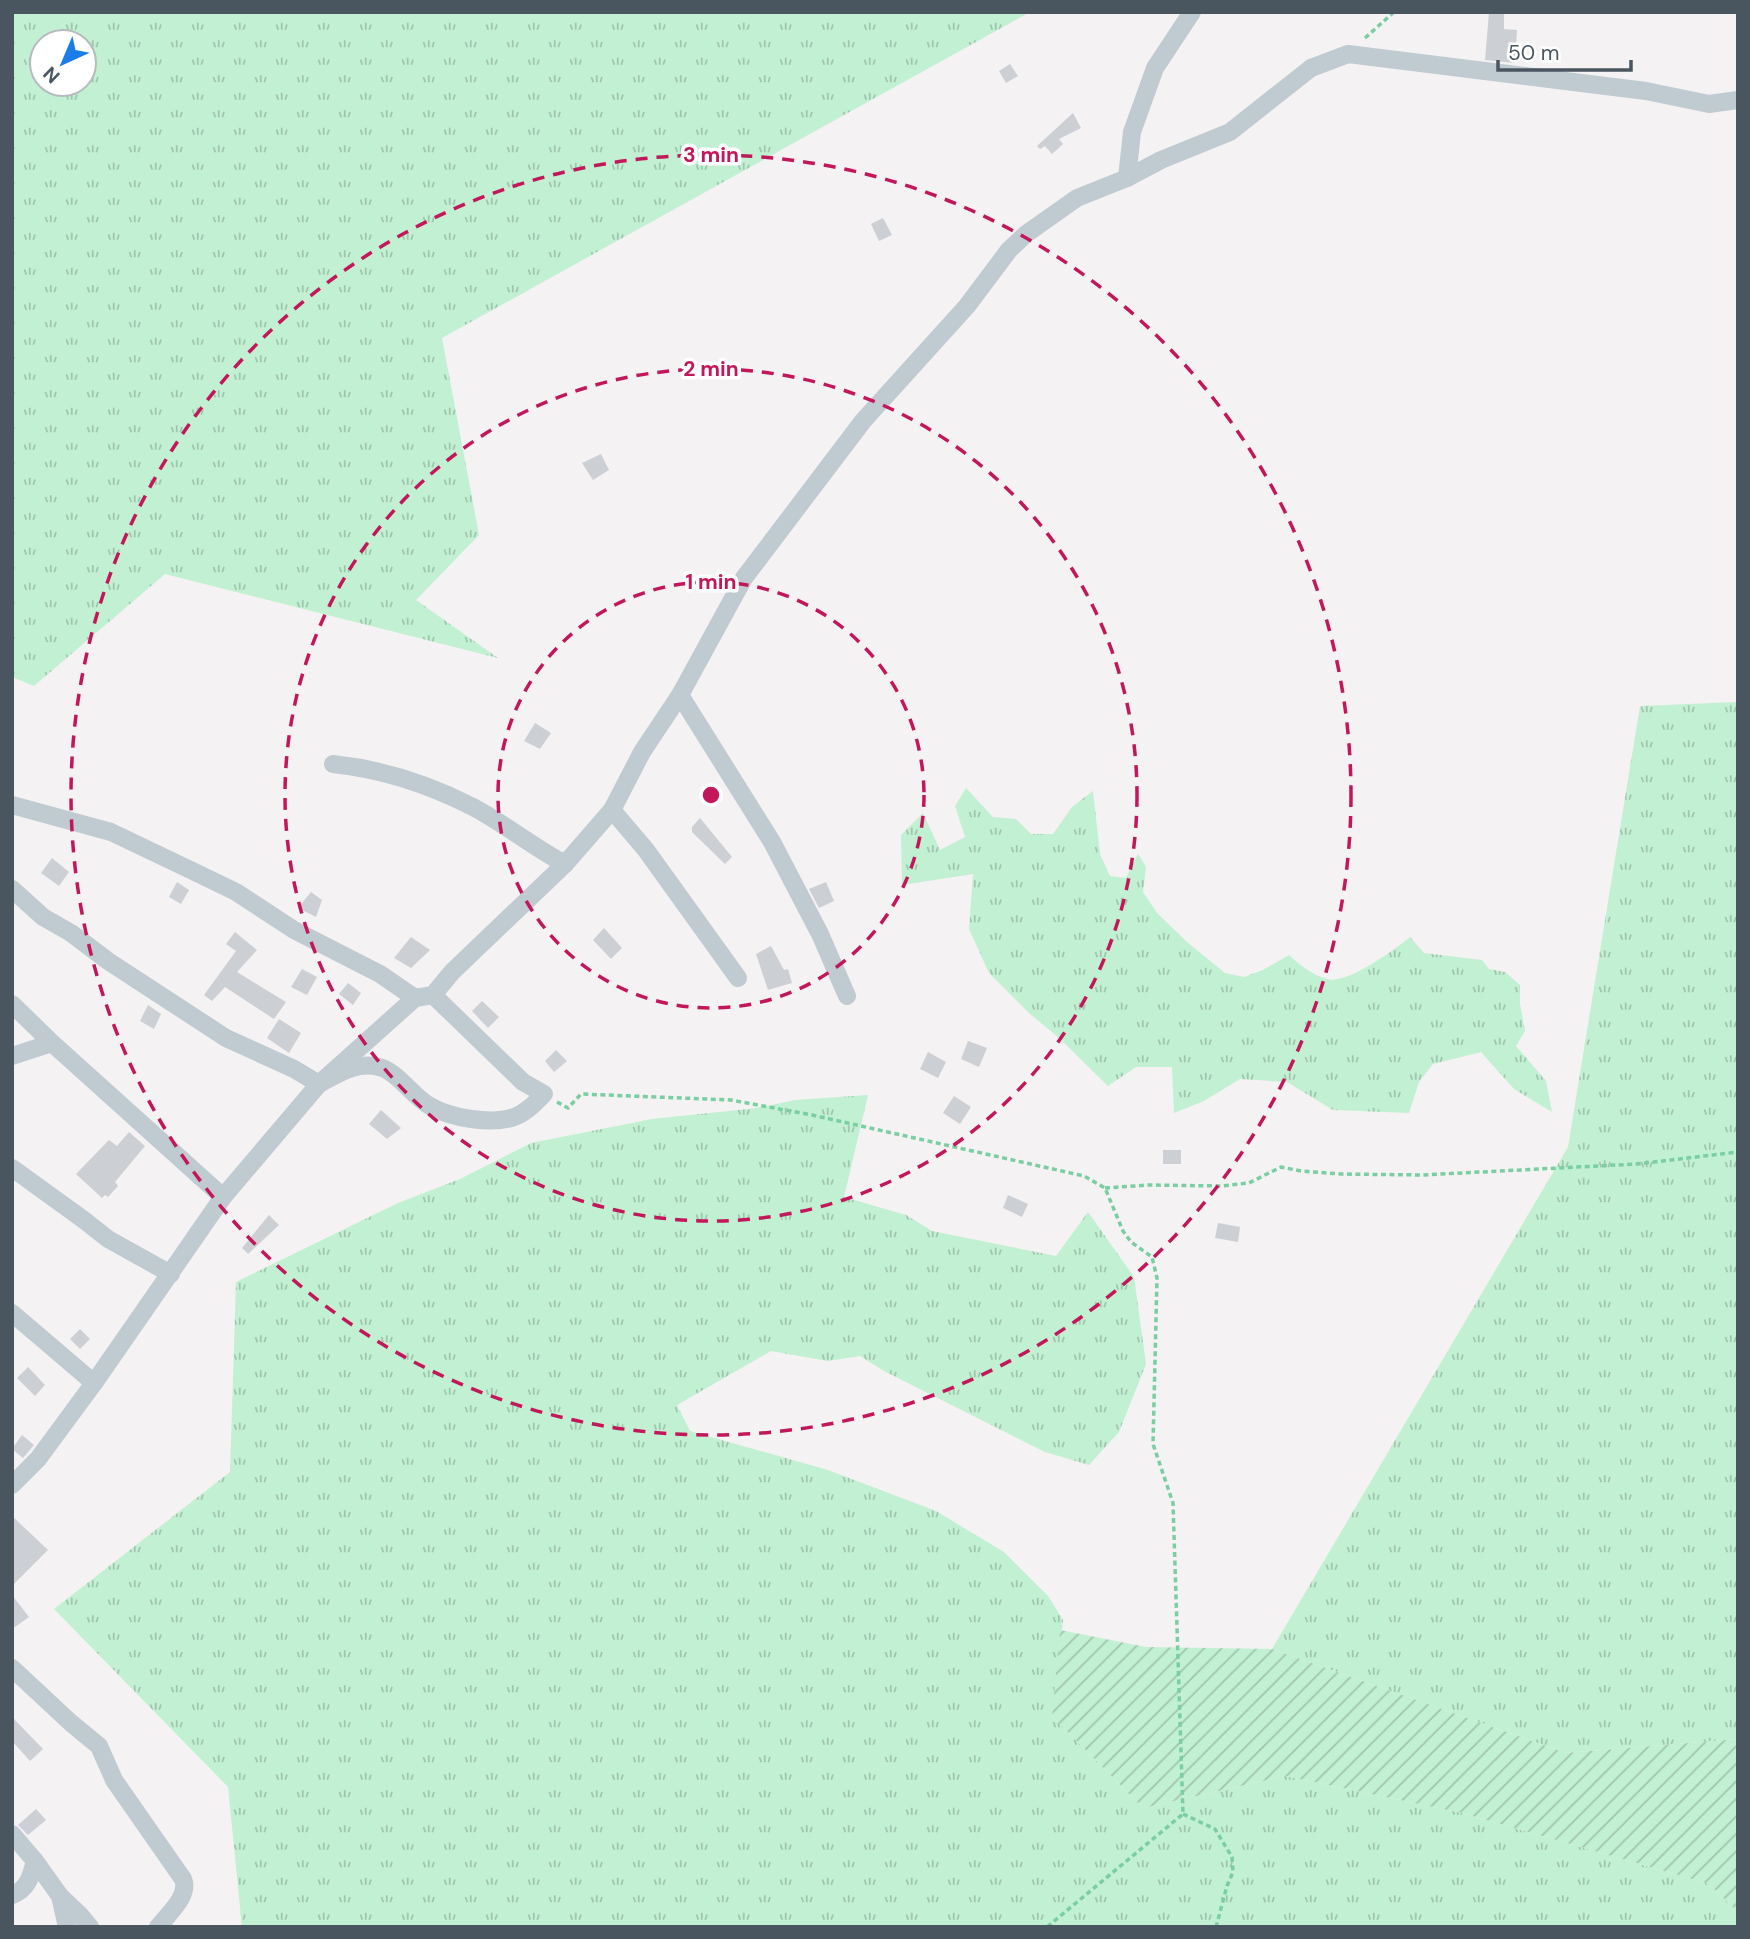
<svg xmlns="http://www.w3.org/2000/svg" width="1750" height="1939" font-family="'DM Sans',sans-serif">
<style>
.grass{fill:url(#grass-tufts);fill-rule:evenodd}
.garden{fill:url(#garden-furrows)}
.building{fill:#cccfd4}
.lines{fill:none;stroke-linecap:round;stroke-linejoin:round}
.path{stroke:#7acea1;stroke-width:3.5;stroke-dasharray:5 3.5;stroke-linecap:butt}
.minor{stroke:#c0cad1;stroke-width:18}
.ring{fill:none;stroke:#c2185b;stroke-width:3.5;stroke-dasharray:12 9}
.centre{fill:#c2185b;stroke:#fff;stroke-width:3.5}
.ring-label{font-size:21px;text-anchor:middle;font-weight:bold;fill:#c2185b;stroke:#fff;stroke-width:7;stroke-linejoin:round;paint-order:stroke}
</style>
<defs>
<pattern id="grass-tufts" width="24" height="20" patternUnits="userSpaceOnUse" patternTransform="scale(1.75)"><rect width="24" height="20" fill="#c2f0d2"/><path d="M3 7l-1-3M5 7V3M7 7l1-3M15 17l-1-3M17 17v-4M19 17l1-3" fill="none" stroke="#a0c5ae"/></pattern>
<pattern id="garden-furrows" width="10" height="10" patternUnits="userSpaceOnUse" patternTransform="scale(1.75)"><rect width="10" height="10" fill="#c2f0d2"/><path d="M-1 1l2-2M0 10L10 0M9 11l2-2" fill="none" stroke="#a0c5ae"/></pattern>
</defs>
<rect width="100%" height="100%" fill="#f4f2f2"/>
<g class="grass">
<path d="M12,12H1030L442,338L479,535L416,600L498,658L165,574L34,686L12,677ZM42,42H84V84H42Z"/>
<polygon points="1738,702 1738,1739 1566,1753 1272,1649 1568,1147 1640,706"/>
<path d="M966,788L993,817L1016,819L1031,834H1053L1072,807L1093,791L1100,854L1110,876L1126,878L1138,854L1146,867L1143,892L1157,913L1187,942L1225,973L1244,977L1263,970L1289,955C1300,965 1312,975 1327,979C1347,985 1394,950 1410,937L1424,953L1482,960L1489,969L1505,972L1520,985V1004L1525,1031L1516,1046L1546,1081L1552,1112L1514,1089L1481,1052L1433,1064L1419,1082L1409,1113L1333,1110L1287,1082L1240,1079L1204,1101L1174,1113L1172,1067H1136L1108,1086L1058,1037L1029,1013L989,973L969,929L973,874L902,885L901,835L923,813L940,850L965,837L955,806Z"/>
<polygon points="868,1095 844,1197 906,1215 932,1231 1056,1256 1088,1212 1134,1277 1146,1364 1119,1432 1089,1465 1045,1452 884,1371 860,1356 828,1361 771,1351 677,1405 690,1431 828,1470 936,1511 1004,1552 1048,1596 1063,1620 1052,1716 1143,1808 1285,1776 1462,1813 1709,1884 1738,1912 1738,1927 242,1927 228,1787 54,1609 230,1472 236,1282 398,1203 460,1179 531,1143 652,1119 757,1108 795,1100"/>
</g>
<polygon class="garden" points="1060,1630 1146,1647 1272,1649 1566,1753 1738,1739 1738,1912 1709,1884 1462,1813 1285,1776 1143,1808 1052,1716"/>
<g class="building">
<polygon points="1489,12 1504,12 1504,29 1517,30 1515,63 1485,60"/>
<polygon points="1010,64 1018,76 1006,83 999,71"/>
<polygon points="1073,113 1081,128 1059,139 1063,144 1052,154 1045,146 1040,149 1037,146"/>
<polygon points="883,218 892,235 879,241 871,224"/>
<polygon points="601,454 609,470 593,480 582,463"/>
<polygon points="535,723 551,733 540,749 524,741"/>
<polygon points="700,818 732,857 725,864 692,832 692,827"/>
<polygon points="52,858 69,872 59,886 41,873"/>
<polygon points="177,882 189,890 181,904 169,897"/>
<polygon points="826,882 834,901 819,908 809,889"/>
<polygon points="311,892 322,900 316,917 298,908"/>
<polygon points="604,928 622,948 611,959 593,940"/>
<polygon points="235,932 257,950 237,972 286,1002 274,1019 225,987 212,1001 204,995 236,951 226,944"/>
<polygon points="411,937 430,950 411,968 394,958"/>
<polygon points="771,946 784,970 788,969 792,983 768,990 756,954"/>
<polygon points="302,969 317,977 307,995 291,987"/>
<polygon points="348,983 361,993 353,1005 339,994"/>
<polygon points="482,1001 499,1017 488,1028 472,1011"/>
<polygon points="148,1005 161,1014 154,1029 140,1021"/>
<polygon points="279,1019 301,1033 289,1053 267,1038"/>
<polygon points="968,1041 987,1048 979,1067 961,1059"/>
<polygon points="556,1050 567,1061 554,1072 545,1061"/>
<polygon points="928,1052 946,1062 938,1078 920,1069"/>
<polygon points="954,1096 971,1107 960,1124 943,1113"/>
<polygon points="381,1110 401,1128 387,1139 369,1124"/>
<polygon points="129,1132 145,1146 115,1182 118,1186 108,1197 105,1195 102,1198 76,1174 109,1140 117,1146"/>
<rect x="1163" y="1150" width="18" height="14"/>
<polygon points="1008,1195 1028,1204 1022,1217 1003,1208"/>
<polygon points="269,1215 279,1225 248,1254 242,1248"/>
<polygon points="1218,1223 1240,1227 1238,1242 1215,1238"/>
<polygon points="80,1329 90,1339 80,1349 70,1339"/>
<polygon points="28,1367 45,1385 35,1396 17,1378"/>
<polygon points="22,1435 34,1445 23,1458 12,1449"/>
<polygon points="12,1516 48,1550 12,1586"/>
<polygon points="12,1595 29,1617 12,1629"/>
<polygon points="12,1717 43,1749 30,1761 12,1741"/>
<polygon points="36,1809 46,1820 28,1835 18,1825"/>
</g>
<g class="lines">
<g class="path">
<polyline points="1365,38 1394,12"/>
<polyline points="557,1102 568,1108 581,1094 731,1100 812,1115 1084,1176 1105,1188 1123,1231 1131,1242 1152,1257 1157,1278 1153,1444 1173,1503 1183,1814 1047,1927"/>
<polyline points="1105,1188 1149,1185 1221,1186 1249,1183 1281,1167 1301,1171 1341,1174 1422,1175 1637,1164 1738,1152"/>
<polyline points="1183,1814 1215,1829 1232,1857 1233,1872 1227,1886 1216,1927"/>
</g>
<g class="minor">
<polyline points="1127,178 1132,132 1155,68 1192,12"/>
<polyline points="680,695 772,842 820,934 847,996"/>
<path d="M333,764C381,769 430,785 473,807C505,824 533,847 565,864"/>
<polyline points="12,805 111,832 201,875 236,892 294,930 380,974 415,998"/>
<polyline points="612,810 646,850 738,978"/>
<path d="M12,889L43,917L71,933L108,961L226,1038L294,1069L319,1084C338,1074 356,1061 379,1067C397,1071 413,1097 430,1106C450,1118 492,1125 514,1117C526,1113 535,1103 544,1094L523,1082L433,995"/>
<polyline points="12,1004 52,1043 223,1197"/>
<polyline points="12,1056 52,1043"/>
<polyline points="12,1168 84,1220 108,1239 171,1274"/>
<polyline points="12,1313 94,1383"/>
<polyline points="12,1485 38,1459 94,1383 223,1197 319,1084 415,998 433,995 452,972 565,864 612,810 642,752 680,695 744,578 863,421 967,306 1009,250 1026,234 1077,198 1127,178 1161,160 1230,132 1311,68 1348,54 1646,91 1709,104 1738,100"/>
<path d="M12,1668L71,1723L99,1746L114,1780L183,1879C190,1896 168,1914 158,1927"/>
<polyline points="12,1834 35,1861 60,1896 80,1915 90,1927"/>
<path d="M12,1895C28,1889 31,1876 35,1861"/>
<polyline points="60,1896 67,1927"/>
</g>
</g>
<g class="ring">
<circle cx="711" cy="795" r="213"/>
<circle cx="711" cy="795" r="426"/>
<circle cx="711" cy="795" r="640"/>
</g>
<circle cx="711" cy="795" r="10" class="centre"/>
<g class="ring-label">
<text x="711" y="162">3 min</text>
<text x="711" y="376">2 min</text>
<text x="711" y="589">1 min</text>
</g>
<rect width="1750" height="1939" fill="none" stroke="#495660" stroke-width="28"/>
<g transform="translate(63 63) rotate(224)"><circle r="33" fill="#ffffff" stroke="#b6bbbf" stroke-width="2"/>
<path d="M0-5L12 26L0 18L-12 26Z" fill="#1b7de5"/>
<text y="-10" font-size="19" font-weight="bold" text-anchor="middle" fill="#495660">N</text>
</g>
<path d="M1498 60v10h133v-10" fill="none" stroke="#495660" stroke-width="3.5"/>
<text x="1508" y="60" font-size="21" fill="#495660" stroke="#ffffff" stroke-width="5" paint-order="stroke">50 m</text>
</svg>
